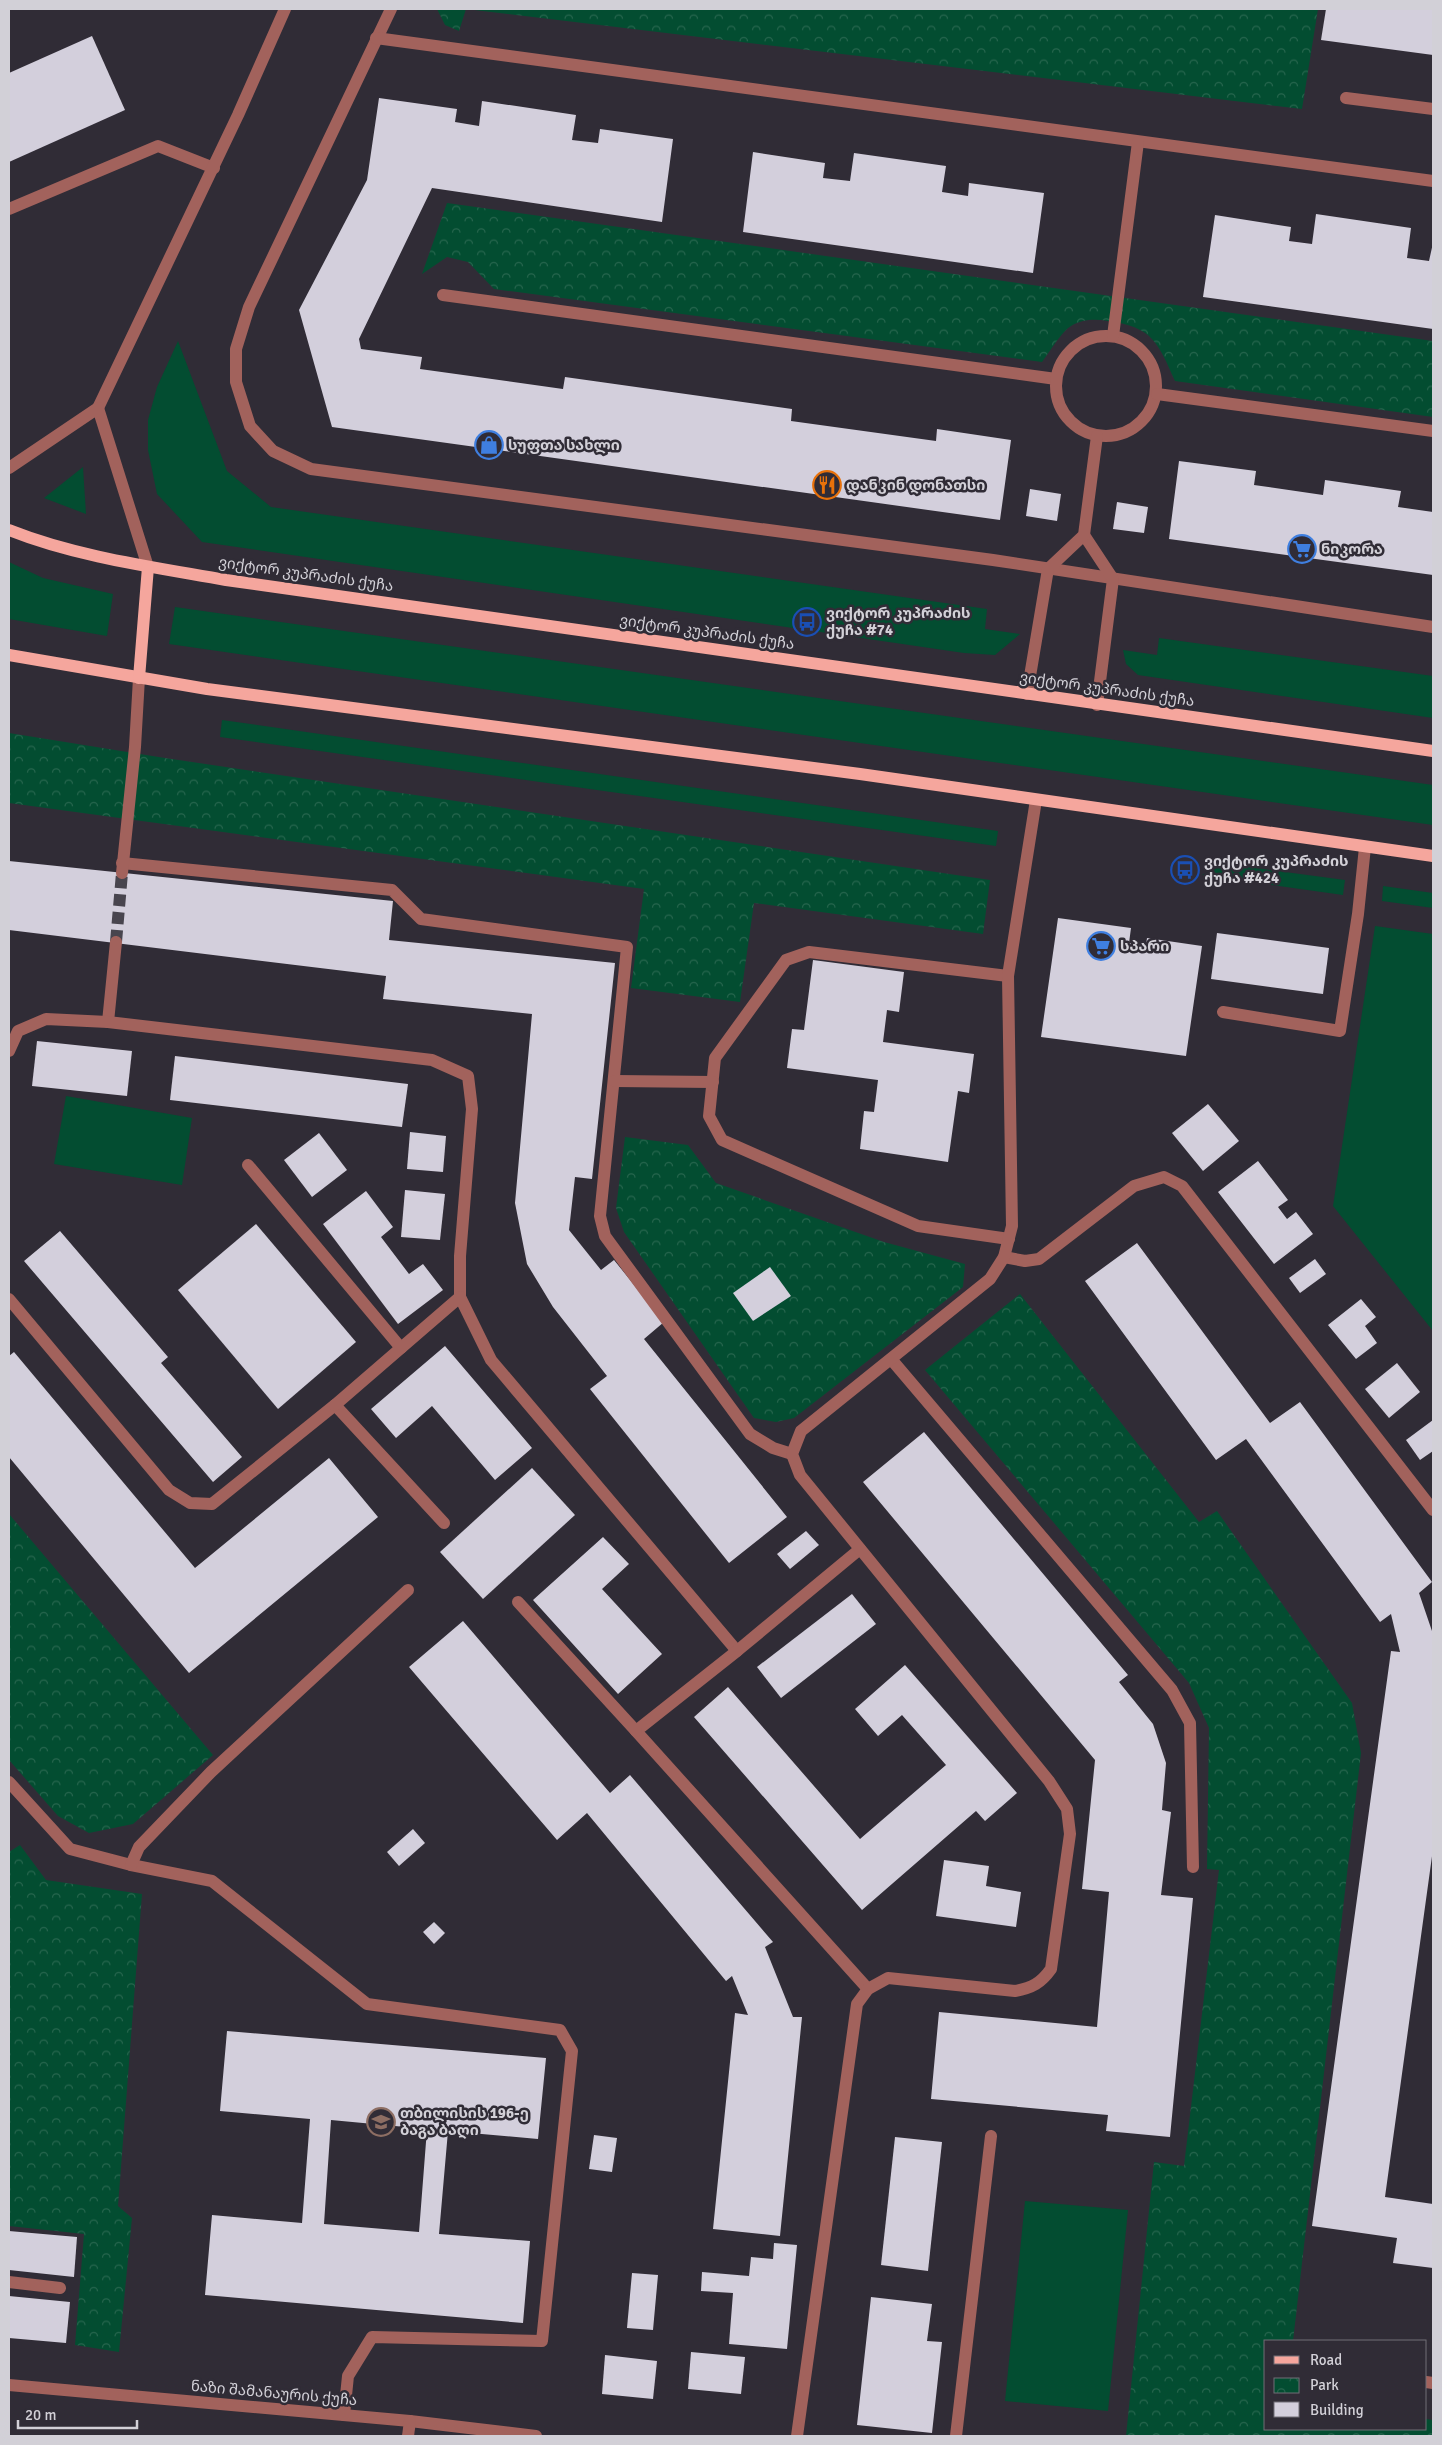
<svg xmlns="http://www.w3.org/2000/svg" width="1442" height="2445" font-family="Signika,'Noto Sans Georgian',sans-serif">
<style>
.grass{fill:#034d31}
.park{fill:url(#park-crowns)}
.building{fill:#d3cfdc;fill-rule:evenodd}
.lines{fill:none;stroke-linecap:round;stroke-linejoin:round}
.minor-tunnel{stroke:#48454e;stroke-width:12;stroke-dasharray:12 6;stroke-linecap:butt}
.minor{stroke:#a2625c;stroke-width:12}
.major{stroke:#f5a69d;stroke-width:12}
.labels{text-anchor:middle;stroke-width:5;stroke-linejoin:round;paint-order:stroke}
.poi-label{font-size:15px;font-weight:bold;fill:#d2d0d7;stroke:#302c36;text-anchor:start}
.street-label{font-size:15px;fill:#d2d0d7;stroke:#302c36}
</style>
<defs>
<pattern id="park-crowns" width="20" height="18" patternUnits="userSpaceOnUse" patternTransform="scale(1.25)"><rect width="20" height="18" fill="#034d31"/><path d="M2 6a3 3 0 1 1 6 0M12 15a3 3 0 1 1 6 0" fill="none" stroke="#27664e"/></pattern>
</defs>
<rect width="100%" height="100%" fill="#302c36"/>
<g class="grass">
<polygon points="178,341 227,471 271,507 987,609 985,629 1020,634 995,655 964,653 202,542 157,494 148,450 148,420 157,387"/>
<polygon points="83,467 86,514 44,498"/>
<polygon points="9,562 43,578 113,594 107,636 9,619"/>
<polygon points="175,607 1433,785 1433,825 169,644"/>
<polygon points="1159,638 1433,676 1433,718 1138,675 1126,664 1123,650 1157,655"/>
<polygon points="222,720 998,831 996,846 220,737"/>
<polygon points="1226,864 1345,880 1343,895 1202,875"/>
<polygon points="1383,886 1433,893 1433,908 1382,901"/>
<polygon points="1375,926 1433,934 1433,1331 1333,1206"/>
<polygon points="66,1096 192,1118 182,1185 54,1164"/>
<polygon points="1025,2201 1128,2210 1108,2411 1005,2401"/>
</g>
<g class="park">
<polygon points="437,9 1318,9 1302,109 466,9 459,31 445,25"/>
<path d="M447,203L1433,341V417L1175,381C1158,343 1153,327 1108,321C1095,319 1083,319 1071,326C1062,331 1049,353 1042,362L494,289L468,262L447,257L422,274Z"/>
<polygon points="9,733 165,758 990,880 983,934 754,903 740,1002 631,988 644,889 9,803"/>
<polygon points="625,1137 688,1145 716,1183 884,1242 965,1264 963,1287 794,1418 776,1422 754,1418 624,1232 616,1208"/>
<polygon points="1020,1294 1199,1522 1217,1511 1352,1703 1361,1753 1293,2341 1266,2341 1266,2429 1426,2429 1426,2419 1433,2420 1433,2436 1126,2436 1154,2162 1184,2166 1219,1870 1207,1869 1209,1728 1189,1683 925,1370"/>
<polygon points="9,1514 213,1755 133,1824 89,1833 58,1816 9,1760"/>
<polygon points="20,1845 46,1880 142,1894 118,2206 132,2218 119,2352 75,2345 84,2234 9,2226 9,1852"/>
</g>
<g class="building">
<polygon points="1326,9 1433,9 1433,55 1321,40"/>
<polygon points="92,36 125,110 9,162 9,73"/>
<polygon points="379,98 457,109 455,122 479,126 482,101 576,115 572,140 598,143 600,129 673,139 662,222 432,188 359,339 361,349 422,357 420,369 563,389 565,377 792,409 791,421 936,441 937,429 1011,440 1000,520 332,427 299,310 367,180"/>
<polygon points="753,152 825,163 823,178 850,181 854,153 946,166 942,192 968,196 969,183 1044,193 1033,273 743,232"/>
<polygon points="1316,214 1411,228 1407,258 1429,261 1433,243 1433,329 1203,297 1215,215 1291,227 1289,241 1312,244"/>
<polygon points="1179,461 1256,471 1254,485 1323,495 1325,480 1401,491 1398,507 1433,512 1433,575 1169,539"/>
<polygon points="1030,489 1061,494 1057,521 1026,516"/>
<polygon points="1117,502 1148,507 1144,533 1113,529"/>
<polygon points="9,861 393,901 389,940 615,963 592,1179 575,1177 569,1230 601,1270 614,1260 664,1322 644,1339 787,1517 729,1563 590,1389 607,1376 553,1307 527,1264 515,1203 532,1014 383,999 386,976 9,930"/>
<polygon points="1058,918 1131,928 1129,943 1146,945 1147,938 1202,946 1186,1056 1041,1037"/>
<polygon points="1217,933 1329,948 1323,994 1211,979"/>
<polygon points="813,960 904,972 899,1012 887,1010 883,1042 974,1054 969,1093 958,1091 948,1162 860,1149 864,1111 874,1112 878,1080 787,1068 792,1029 804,1030"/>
<polygon points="37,1041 132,1051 127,1096 32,1086"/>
<polygon points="175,1056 408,1084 402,1127 170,1100"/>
<polygon points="1208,1104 1239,1141 1203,1171 1172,1133"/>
<polygon points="410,1132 446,1136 443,1172 407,1169"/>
<polygon points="319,1133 347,1170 312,1197 284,1160"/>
<polygon points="1258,1161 1288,1200 1278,1207 1287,1219 1296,1212 1313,1234 1274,1264 1218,1192"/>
<polygon points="405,1190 445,1194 440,1240 401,1237"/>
<polygon points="366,1191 393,1227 381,1237 409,1274 423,1264 443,1290 398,1324 323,1224"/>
<polygon points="256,1224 356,1342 278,1409 178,1290"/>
<polygon points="60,1231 168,1357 161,1363 242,1457 213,1482 24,1261"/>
<polygon points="1137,1243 1270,1423 1300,1402 1432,1582 1419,1593 1433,1634 1433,1849 1385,2197 1433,2204 1433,2268 1393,2263 1397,2238 1312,2226 1391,1651 1400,1652 1391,1614 1380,1622 1246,1439 1216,1460 1085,1281"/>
<polygon points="1315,1259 1326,1274 1300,1293 1289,1278"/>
<polygon points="770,1267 791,1296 753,1321 733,1293"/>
<polygon points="1361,1299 1376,1317 1365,1326 1377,1343 1356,1359 1328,1325"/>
<polygon points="445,1346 532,1448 495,1480 432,1406 396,1438 371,1409"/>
<polygon points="14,1352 195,1568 329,1458 378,1517 189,1673 9,1457 9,1356"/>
<polygon points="1397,1363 1420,1392 1389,1418 1365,1389"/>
<polygon points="1433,1420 1433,1451 1420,1460 1406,1440"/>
<polygon points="924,1432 1128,1675 1119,1682 1153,1724 1166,1763 1162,1810 1171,1812 1161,1895 1193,1898 1170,2137 1106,2131 1108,2115 931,2099 939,2012 1097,2027 1109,1892 1082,1889 1095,1760 863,1482"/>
<polygon points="532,1468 575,1515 483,1599 440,1552"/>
<polygon points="806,1531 819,1545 790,1569 777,1554"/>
<polygon points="603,1537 629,1564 602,1589 662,1654 618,1694 533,1600"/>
<polygon points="852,1594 876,1624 781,1698 757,1667"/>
<polygon points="463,1621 610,1793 630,1775 773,1942 765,1947 793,2017 802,2017 780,2236 713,2229 735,2013 748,2015 732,1976 726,1981 587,1813 557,1840 409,1667"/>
<polygon points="905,1665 1017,1793 985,1821 976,1811 862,1910 694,1717 728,1687 860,1839 946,1765 902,1715 878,1736 855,1709"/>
<polygon points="413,1829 425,1843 399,1866 387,1852"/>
<polygon points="944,1860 989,1866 986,1886 1021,1892 1016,1927 936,1916"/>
<polygon points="434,1922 445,1933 434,1944 423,1932"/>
<path d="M227,2031L546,2058L538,2139L448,2131L439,2234L530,2241L523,2323L205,2295L212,2215L302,2223L310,2119L220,2111ZM331,2120L427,2129L419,2232L324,2224Z"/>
<polygon points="594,2135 617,2138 612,2172 589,2169"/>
<polygon points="895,2137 942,2142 928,2271 881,2265"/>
<polygon points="9,2231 77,2237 74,2277 9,2270"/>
<polygon points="774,2243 797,2245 787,2349 729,2344 733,2293 701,2291 702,2272 749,2276 751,2257 773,2259"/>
<polygon points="632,2273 658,2275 653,2330 627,2328"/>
<polygon points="9,2296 70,2302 66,2343 9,2338"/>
<polygon points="871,2297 932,2304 927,2341 942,2342 932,2433 857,2425"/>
<polygon points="691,2352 745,2357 741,2394 688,2389"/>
<polygon points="605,2355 657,2361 653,2399 602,2394"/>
</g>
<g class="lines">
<polyline class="minor-tunnel" points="116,942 122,873"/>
<g class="minor">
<polyline points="391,9 249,307 236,349 236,382 250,426 273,451 311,469 993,560 1433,627"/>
<polyline points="376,38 1433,181"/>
<polyline points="1346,98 1433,109"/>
<polyline points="9,209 158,146 214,168"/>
<polyline points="443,295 1056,379"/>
<circle cx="1106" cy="386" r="50"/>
<polyline points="1113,336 1138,142"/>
<polyline points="1157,394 1433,431"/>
<polyline points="98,408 238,115 285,9"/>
<polyline points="9,468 98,408 148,567"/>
<polyline points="1084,535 1113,579 1097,705"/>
<polyline points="1027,694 1048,569 1084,535 1097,436"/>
<polyline points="122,863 392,890 421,919 627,947 600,1216 605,1236 750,1434 773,1448 792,1454"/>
<polyline points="122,873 135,747 139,678"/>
<polyline points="1008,976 809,952 786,960 715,1058 709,1116 722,1140 918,1226 1009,1239"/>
<polyline points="1223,1012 1340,1031 1358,914 1365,847"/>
<polyline points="108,1022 116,942"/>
<polyline points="9,1051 18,1031 46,1019 108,1022 432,1060 468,1076 472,1109 460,1256 460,1297 491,1360 737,1651"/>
<polyline points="615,1081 713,1082"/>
<polyline points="248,1165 401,1348"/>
<polyline points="1004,1257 1025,1261 1039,1259 1134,1186 1164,1177 1182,1186 1433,1510"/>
<polyline points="9,1299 169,1490 190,1503 212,1504 335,1405 444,1523"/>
<polyline points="891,1359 1172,1690 1190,1723 1193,1867"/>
<polyline points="335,1405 460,1297"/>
<polyline points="860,1549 737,1651 636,1731 868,1989"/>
<polyline points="518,1602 636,1731"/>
<polyline points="9,1782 70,1849 131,1865 212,1881 367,2004 560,2030 572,2051 542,2341 372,2337 348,2376 344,2415"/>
<polyline points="131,1865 139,1847 211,1772 408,1590"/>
<polyline points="9,2282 60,2288"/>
<polyline points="1426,2382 1433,2383"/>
<polyline points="9,2385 410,2421 536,2436"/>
<polyline points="408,2436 410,2421"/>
<path d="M797,2436L857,2004L868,1989L888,1978L1015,1991C1032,1988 1041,1983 1051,1969L1070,1834L1067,1809L1049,1781L800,1475L792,1454L801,1431L990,1279L1004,1257L1012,1226L1008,976L1036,800"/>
<polyline points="956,2436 991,2136"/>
</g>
<g class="major">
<path d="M9,530C77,557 153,567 226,580L1433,751"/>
<polyline points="9,655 207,689 860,774 1433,856"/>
<polyline points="139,678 148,567"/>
</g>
</g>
<defs>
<symbol id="shop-ring" viewBox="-11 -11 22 22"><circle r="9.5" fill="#302c36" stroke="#3f7fe0" stroke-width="1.5"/><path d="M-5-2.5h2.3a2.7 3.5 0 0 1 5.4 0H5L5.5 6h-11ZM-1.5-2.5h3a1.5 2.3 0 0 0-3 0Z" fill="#3f7fe0"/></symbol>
<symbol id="restaurant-ring" viewBox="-11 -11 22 22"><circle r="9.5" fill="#302c36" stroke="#e8710a" stroke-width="1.5"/><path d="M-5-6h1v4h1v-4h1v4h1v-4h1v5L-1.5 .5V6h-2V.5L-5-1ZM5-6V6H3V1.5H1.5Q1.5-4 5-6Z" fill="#e8710a"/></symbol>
<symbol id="supermarket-ring" viewBox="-11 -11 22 22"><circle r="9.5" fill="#302c36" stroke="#3f7fe0" stroke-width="1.5"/><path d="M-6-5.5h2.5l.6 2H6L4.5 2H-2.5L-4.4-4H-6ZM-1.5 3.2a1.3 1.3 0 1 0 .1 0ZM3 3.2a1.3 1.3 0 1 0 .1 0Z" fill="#3f7fe0"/></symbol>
<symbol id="bus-ring" viewBox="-11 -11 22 22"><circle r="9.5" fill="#302c36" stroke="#1a4fb4" stroke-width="1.5"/><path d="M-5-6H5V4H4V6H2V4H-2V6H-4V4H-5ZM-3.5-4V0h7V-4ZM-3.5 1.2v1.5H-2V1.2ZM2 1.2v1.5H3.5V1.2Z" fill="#1a4fb4"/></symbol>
<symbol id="school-ring" viewBox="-11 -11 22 22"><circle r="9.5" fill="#302c36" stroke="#8d6e63" stroke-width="1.5"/><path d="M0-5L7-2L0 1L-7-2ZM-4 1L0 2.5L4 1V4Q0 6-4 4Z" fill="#8d6e63"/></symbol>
</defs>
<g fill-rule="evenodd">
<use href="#shop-ring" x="473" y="429" width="32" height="32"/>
<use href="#restaurant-ring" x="811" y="469" width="32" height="32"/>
<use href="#supermarket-ring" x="1286" y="533" width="32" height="32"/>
<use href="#bus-ring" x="791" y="606" width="32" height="32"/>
<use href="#bus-ring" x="1169" y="854" width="32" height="32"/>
<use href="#supermarket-ring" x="1085" y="930" width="32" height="32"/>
<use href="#school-ring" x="365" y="2106" width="32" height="32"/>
</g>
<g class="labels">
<g class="poi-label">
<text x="508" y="450">სუფთა სახლი</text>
<text x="846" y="490">დანკინ დონათსი</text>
<text x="1321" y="554">ნიკორა</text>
<text x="826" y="618">ვიქტორ კუპრაძის<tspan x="826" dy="17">ქუჩა #74</tspan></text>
<text x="1204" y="866">ვიქტორ კუპრაძის<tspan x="1204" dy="17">ქუჩა #424</tspan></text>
<text x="1120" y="951">სპარი</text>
<text x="400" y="2118">თბილისის 196-ე<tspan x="400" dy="17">ბაგა ბაღი</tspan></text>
</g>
<g class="street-label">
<text transform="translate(306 574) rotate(8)" y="5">ვიქტორ კუპრაძის ქუჩა</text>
<text transform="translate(707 632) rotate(8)" y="5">ვიქტორ კუპრაძის ქუჩა</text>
<text transform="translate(1107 689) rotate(8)" y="5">ვიქტორ კუპრაძის ქუჩა</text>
<text transform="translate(274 2393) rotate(5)" y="5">ნაზი შამანაურის ქუჩა</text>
</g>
</g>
<rect width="1442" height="2445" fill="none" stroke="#d2d0d7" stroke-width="20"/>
<rect x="1264" y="2340" width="162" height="90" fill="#302c36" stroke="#716e76"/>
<rect x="1274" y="2356" width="25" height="8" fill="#f5a69d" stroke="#716e76"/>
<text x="1310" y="2365" font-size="15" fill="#d2d0d7">Road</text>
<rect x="1274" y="2378" width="25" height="15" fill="url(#park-crowns)" stroke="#716e76"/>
<text x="1310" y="2390" font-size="15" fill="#d2d0d7">Park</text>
<rect x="1274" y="2402" width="25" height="15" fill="#d3cfdc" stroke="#716e76"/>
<text x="1310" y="2415" font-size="15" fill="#d2d0d7">Building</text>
<path d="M18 2420v8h119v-8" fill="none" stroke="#d2d0d7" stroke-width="2.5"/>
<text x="25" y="2420" font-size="15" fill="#d2d0d7" stroke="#302c36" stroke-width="4" paint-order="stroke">20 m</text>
</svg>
